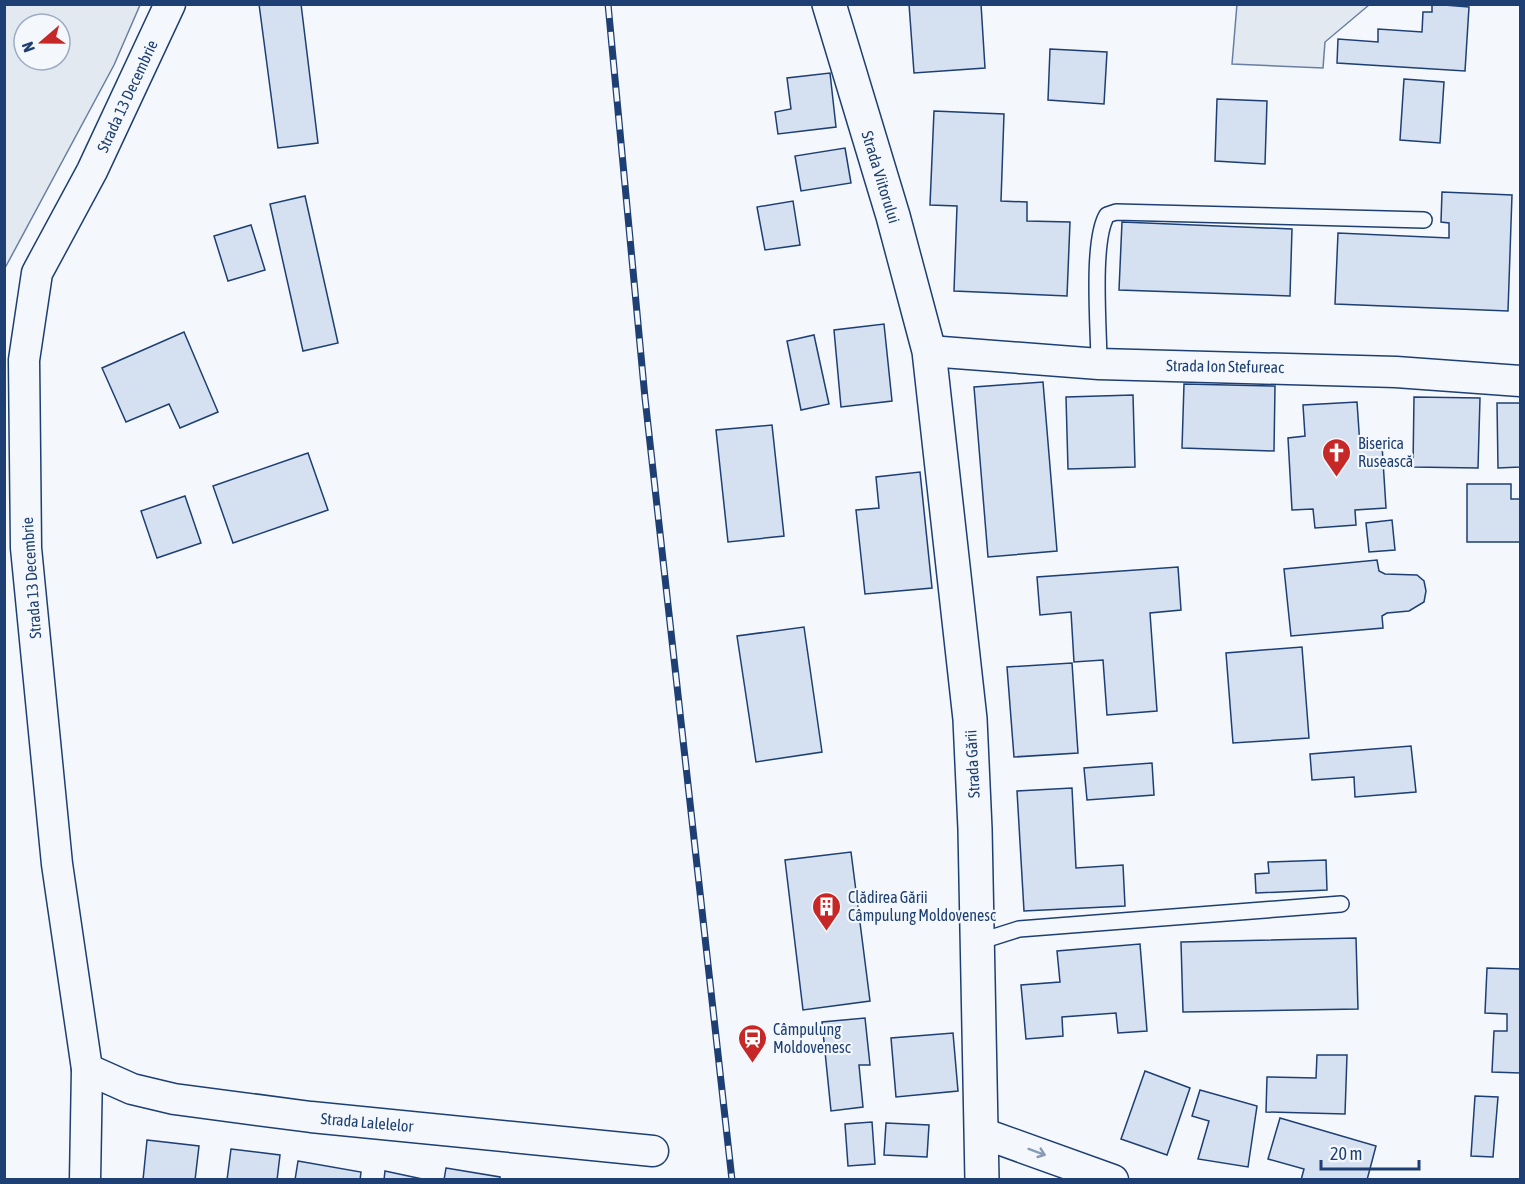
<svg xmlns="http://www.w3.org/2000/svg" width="1525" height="1184" font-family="'Asap Condensed',sans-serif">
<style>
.green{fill:#e3e9f0;stroke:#687fa3;stroke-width:1.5;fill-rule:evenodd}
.building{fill:#d5e0f0;stroke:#1d3f73;stroke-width:1.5}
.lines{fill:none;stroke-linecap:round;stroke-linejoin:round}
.lane-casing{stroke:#1d3f73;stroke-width:18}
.street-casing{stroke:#1d3f73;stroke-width:33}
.secondary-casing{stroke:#1d3f73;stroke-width:36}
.lane{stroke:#f4f7fb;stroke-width:15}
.street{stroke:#f4f7fb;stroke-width:30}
.secondary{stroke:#f4f7fb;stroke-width:33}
.rail-casing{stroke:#1d3f73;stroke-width:7}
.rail{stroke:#f4f7fb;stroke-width:4.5;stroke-dasharray:14;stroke-linecap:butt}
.oneway{stroke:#889bb7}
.labels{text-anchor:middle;stroke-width:4.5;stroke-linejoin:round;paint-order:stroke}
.street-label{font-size:16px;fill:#1d3f73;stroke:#f4f7fb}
.poi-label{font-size:16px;fill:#1d3f73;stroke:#f4f7fb;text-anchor:start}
</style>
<rect width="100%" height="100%" fill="#f4f7fb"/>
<g class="green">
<path d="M5,4L140,5L114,65L5,268ZM24,24H60V60H24Z"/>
<polygon points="1237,4 1369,4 1369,5 1325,42 1323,68 1232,64"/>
</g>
<g class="building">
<polygon points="259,4 301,4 318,143 278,148"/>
<polygon points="909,4 981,4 985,68 914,73"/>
<polygon points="1432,4 1469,7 1465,71 1337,63 1338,39 1378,42 1378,29 1422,32 1423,12 1432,12"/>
<polygon points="1050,49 1107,52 1104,104 1048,100"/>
<polygon points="830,73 836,127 778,134 775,112 791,109 787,78"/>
<polygon points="1404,79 1444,82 1440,143 1400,140"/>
<polygon points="1217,99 1267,101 1265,164 1215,161"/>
<polygon points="934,111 1004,114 1001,201 1027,202 1027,221 1070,222 1067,296 954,291 957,206 930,205"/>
<polygon points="845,148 851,183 801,191 795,156"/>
<polygon points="1442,192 1512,195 1508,311 1335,304 1338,233 1449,238 1449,223 1441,222"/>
<polygon points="305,196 338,343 303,351 270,204"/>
<polygon points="793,201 800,245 765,250 757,207"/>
<polygon points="1122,222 1292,229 1290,296 1119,290"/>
<polygon points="251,225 265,270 228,281 214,236"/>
<polygon points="884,324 892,401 841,407 834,330"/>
<polygon points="184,332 218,412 180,428 169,404 126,422 102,368"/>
<polygon points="814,335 829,404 801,410 787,341"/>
<polygon points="1043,382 1057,551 988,557 974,387"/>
<polygon points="1184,384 1275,386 1274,451 1182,448"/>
<polygon points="1133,395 1135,467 1068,469 1066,397"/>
<polygon points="1414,397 1480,398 1478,468 1413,467"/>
<polygon points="1357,402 1360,446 1382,445 1386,508 1355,510 1356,525 1315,528 1313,509 1292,510 1288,438 1305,436 1303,405"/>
<polygon points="1497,403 1520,403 1520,467 1498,468"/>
<polygon points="772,425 784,536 728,542 716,430"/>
<polygon points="308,453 328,510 233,543 213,486"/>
<polygon points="920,472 932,588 865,594 856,510 879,508 876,477"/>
<polygon points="1467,484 1511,484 1511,499 1520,499 1520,542 1467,542"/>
<polygon points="185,496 201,543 157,558 141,511"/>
<polygon points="1392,520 1395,550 1369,552 1366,523"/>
<polygon points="1377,560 1379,571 1385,574 1417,575 1424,581 1426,591 1424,602 1409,611 1387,613 1382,616 1383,628 1291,636 1284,569"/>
<polygon points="1178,567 1181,610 1150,613 1157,711 1107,715 1103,660 1074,662 1071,612 1040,615 1037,577"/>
<polygon points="804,627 822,752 756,762 737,636"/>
<polygon points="1302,647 1309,738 1233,743 1226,653"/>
<polygon points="1072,663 1078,753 1014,757 1007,667"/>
<polygon points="1411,746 1416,792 1355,797 1354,777 1312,780 1310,754"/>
<polygon points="1152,763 1154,795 1087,800 1084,768"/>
<polygon points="1072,788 1076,868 1123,865 1125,906 1024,911 1017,791"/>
<polygon points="851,852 870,1001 803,1010 785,860"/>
<polygon points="1326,860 1327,890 1256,893 1255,874 1269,873 1268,862"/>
<polygon points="1356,938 1358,1009 1183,1012 1181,942"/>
<polygon points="1140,944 1147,1031 1118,1033 1116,1013 1062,1017 1063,1036 1026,1039 1021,985 1060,982 1057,951"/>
<polygon points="1487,968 1520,969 1520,1073 1492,1072 1494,1031 1507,1031 1507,1014 1485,1013"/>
<polygon points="865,1018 870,1065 859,1065 863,1107 831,1111 822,1022"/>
<polygon points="953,1033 958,1091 896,1097 891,1038"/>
<polygon points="1317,1055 1347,1055 1345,1114 1266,1112 1267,1077 1316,1078"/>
<polygon points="1145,1071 1190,1088 1167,1155 1121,1139"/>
<polygon points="1200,1090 1257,1106 1248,1167 1198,1159 1209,1121 1192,1116"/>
<polygon points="1475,1096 1498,1097 1493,1157 1471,1156"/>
<polygon points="1280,1118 1376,1146 1367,1180 1301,1180 1304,1169 1268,1159"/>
<polygon points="872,1122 875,1164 848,1166 845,1124"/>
<polygon points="886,1123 929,1125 927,1157 884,1155"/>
<polygon points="147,1140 199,1146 195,1180 143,1180"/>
<polygon points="231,1149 280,1155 277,1180 227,1180"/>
<polygon points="298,1161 361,1172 360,1180 295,1180"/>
<polygon points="446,1168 500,1177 500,1180 444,1180"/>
<polygon points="385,1171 427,1180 384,1180"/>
</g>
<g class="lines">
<defs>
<g id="lane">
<path d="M1099,364C1099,330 1091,241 1107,215L1116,212L1424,220"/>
<polyline points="978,942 1019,929 1341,904"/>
</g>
<g id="street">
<polyline points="929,351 1099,364 1396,372 1520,381"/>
<polyline points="87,1069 132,1089 174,1099 311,1117 653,1151"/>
<polyline points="982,1133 1113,1180"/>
<polyline points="85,1180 87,1069 57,864 26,548 24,360 37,273 92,171 170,4"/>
</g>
<polyline id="secondary" points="829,4 893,216 929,351 970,719 975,829 982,1180"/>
</defs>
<use href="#lane" class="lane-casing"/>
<use href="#street" class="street-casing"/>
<use href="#secondary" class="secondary-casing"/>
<use href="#lane" class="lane"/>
<use href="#street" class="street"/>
<use href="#secondary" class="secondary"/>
<defs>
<polyline id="rail" points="608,4 645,398 732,1180"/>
</defs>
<use href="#rail" class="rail-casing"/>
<use href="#rail" class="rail"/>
</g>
<defs><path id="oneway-shaft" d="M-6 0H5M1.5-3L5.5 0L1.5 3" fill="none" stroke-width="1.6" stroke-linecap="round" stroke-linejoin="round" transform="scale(1.5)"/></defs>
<use class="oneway" href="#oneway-shaft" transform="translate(1037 1152) rotate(20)"/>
<defs>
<symbol id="church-pin" viewBox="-11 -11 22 30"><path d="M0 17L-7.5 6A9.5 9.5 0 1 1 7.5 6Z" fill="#c62828" stroke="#f4f7fb"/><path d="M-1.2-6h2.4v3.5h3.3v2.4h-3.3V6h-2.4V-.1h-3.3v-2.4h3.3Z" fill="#fff"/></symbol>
<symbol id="building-pin" viewBox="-11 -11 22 30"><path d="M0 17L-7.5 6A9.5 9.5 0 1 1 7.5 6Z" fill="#c62828" stroke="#f4f7fb"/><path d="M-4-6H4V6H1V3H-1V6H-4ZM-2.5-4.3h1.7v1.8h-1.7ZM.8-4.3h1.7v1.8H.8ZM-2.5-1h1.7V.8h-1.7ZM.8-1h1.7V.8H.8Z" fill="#fff"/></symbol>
<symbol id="station-pin" viewBox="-11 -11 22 30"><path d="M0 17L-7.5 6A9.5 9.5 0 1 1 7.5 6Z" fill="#c62828" stroke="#f4f7fb"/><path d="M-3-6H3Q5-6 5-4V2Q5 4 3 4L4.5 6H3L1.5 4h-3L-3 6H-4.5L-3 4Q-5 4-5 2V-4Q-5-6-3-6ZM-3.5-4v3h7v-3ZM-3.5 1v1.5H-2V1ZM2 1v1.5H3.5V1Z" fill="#fff"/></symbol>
</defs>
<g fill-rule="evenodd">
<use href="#church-pin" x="1320" y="436" width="33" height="45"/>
<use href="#building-pin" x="810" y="890" width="33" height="45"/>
<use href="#station-pin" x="736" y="1022" width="33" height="45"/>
</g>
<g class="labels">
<g class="street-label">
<text transform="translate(127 96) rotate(-65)" y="6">Strada 13 Decembrie</text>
<text transform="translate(881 177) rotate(73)" y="6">Strada Viitorului</text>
<text transform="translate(1225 366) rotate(1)" y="6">Strada Ion Stefureac</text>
<text transform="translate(31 578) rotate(-94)" y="6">Strada 13 Decembrie</text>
<text transform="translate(972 764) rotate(-93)" y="6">Strada Gării</text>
<text transform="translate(367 1122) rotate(5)" y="6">Strada Lalelelor</text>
</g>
<g class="poi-label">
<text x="1358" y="449">Biserica<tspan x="1358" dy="18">Rusească</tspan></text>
<text x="848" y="903">Clădirea Gării<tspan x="848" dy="18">Câmpulung Moldovenesc</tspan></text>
<text x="773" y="1035">Câmpulung<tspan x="773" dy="18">Moldovenesc</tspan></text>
</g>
</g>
<rect width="1525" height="1184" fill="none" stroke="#1d3f73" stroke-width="12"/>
<g transform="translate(42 42) rotate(250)"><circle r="28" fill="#f4f7fb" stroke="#9eadc5" stroke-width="1.5"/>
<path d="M0-4.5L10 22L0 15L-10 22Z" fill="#c62828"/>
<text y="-9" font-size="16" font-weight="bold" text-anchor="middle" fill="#1d3f73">N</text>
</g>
<path d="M1321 1160v9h98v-9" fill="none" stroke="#1d3f73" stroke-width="3"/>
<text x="1330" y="1160" font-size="18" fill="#1d3f73" stroke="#f4f7fb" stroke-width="4.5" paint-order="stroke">20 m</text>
</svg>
